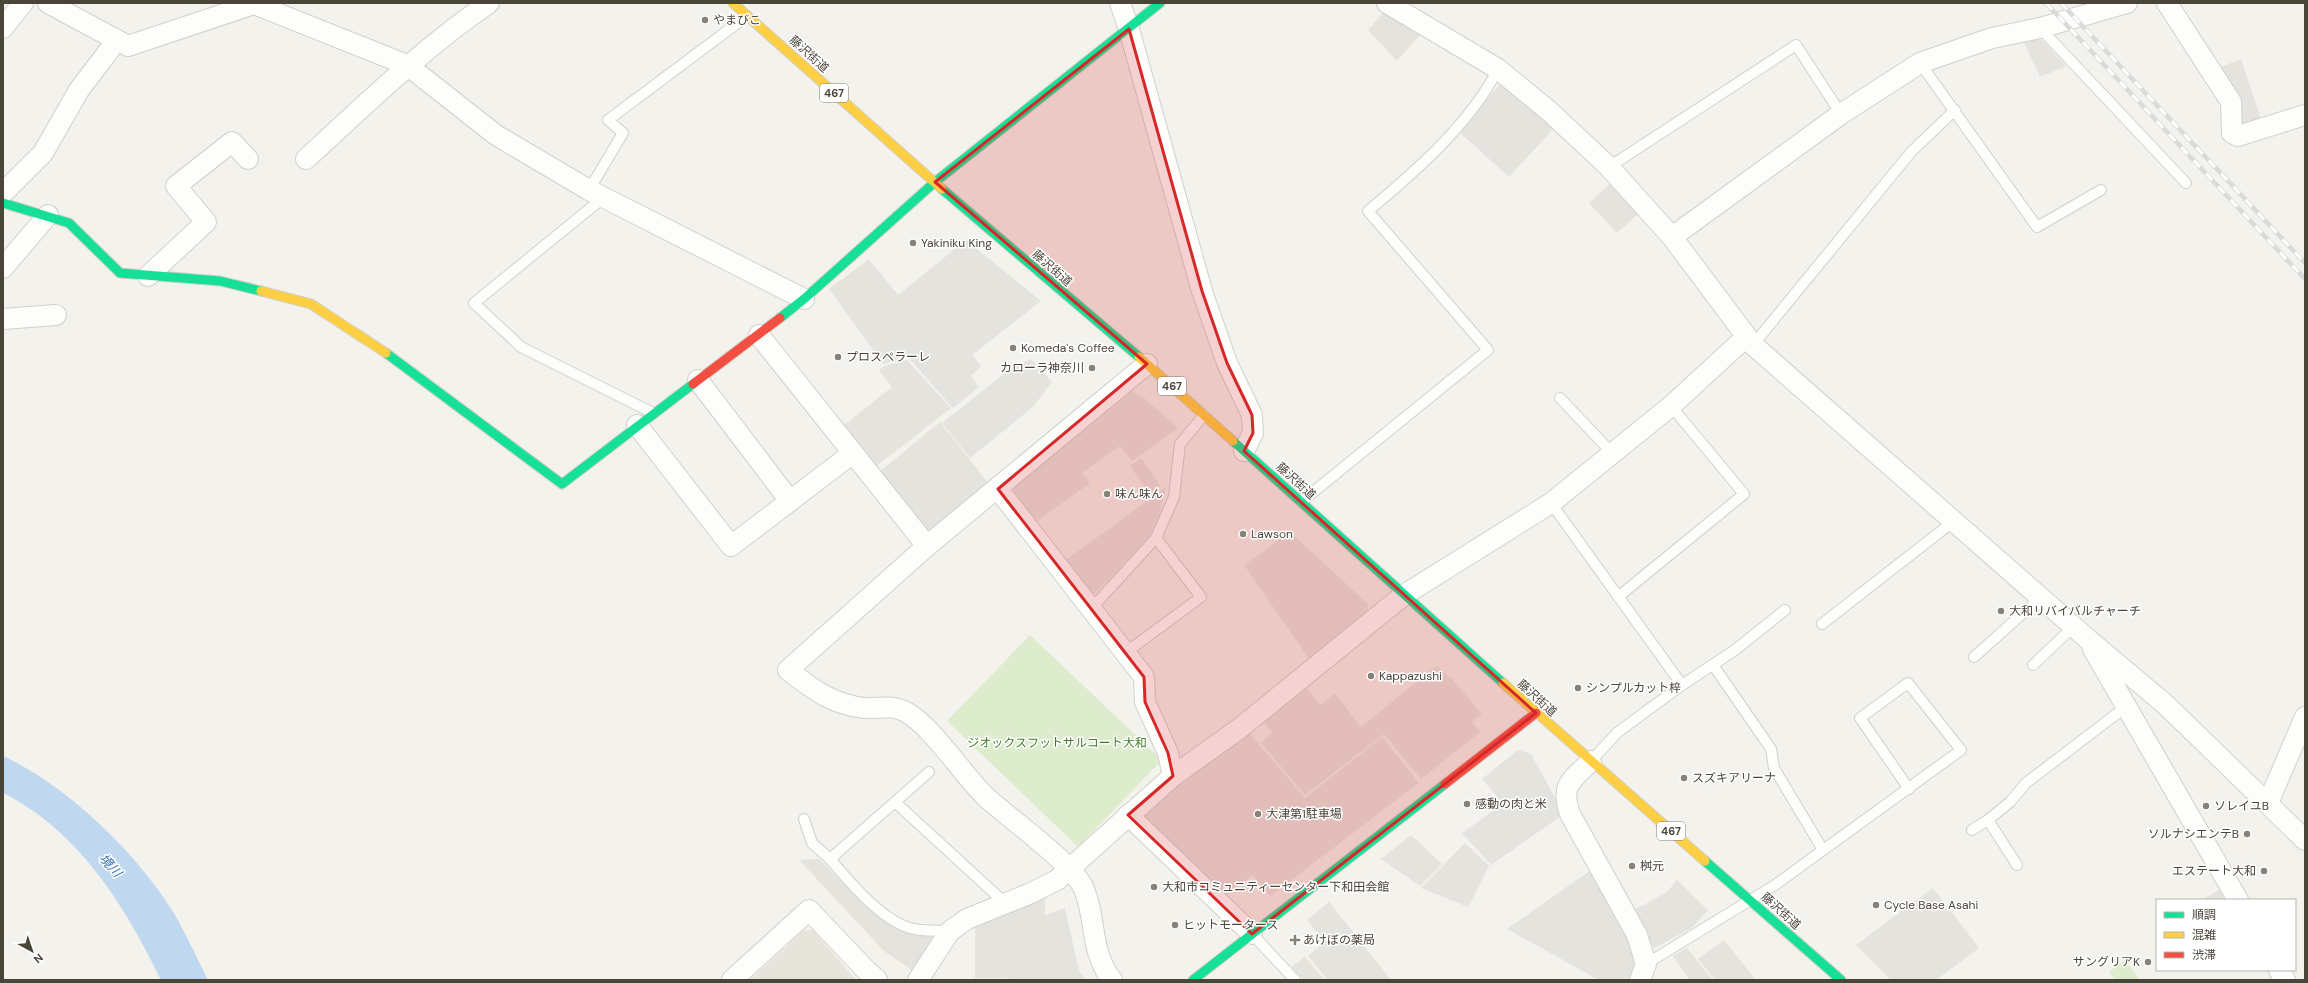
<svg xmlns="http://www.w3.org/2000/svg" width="2308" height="983" font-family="'DM Sans','Noto Sans JP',sans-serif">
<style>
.residential{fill:#e7e4db}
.green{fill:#deecce}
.parking{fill:#e5e3de}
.water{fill:#bfd7ef}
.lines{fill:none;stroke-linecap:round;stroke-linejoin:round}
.lane-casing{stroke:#d1d0cb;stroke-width:12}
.street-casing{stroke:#d1d0cb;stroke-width:22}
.fast-casing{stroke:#d2cfc4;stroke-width:11}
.slow-casing{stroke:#d2cfc4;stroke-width:11}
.jam-casing{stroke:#d2cfc4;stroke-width:11}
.lane{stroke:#fdfdfc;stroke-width:10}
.street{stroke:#fdfdfc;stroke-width:20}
.fast{stroke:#16e098;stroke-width:9}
.slow{stroke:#ffcf43;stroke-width:9}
.jam{stroke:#f24e42;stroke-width:9}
.rail-casing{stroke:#dadad9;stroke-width:4.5}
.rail{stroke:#fff;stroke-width:3;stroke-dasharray:9;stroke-linecap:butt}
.marked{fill:#d62828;fill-opacity:0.2;stroke:#d62828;stroke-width:3;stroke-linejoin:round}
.poi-dot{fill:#858278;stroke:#fff;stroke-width:1.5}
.labels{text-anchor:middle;stroke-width:3;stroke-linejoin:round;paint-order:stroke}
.shield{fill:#fff;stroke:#807d74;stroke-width:1}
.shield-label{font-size:11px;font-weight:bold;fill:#4a4539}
.poi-label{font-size:12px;fill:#4a4539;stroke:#fff;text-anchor:start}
.street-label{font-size:12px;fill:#4a4539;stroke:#fff}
.park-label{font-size:12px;fill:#427c2b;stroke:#fff}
.water-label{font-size:13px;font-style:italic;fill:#3270b5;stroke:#fff}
</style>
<rect width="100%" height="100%" fill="#f3f2ed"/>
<polygon class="residential" points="813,930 856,980 750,980 803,931"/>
<g class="green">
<polygon points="1030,635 1162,760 1078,847 947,721"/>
<polygon points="2125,960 2140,980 2115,980 2109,972"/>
</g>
<g class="parking">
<polygon points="1385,11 1422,33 1397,61 1368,30"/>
<polygon points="2035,37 2044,42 2066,66 2040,77 2023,40"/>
<polygon points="2241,59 2262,122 2243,129 2216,69"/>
<polygon points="1505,79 1556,126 1509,177 1458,131"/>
<polygon points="1612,182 1639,213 1617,233 1589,203"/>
<polygon points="966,240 1041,301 972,355 981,366 971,376 979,387 953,408 908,357 883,364 829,289 869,259 898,295"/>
<polygon points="1031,359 1052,382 1033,407 970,458 942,423 1009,370"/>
<polygon points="907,360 951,408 874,468 842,427 892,387 879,370 884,366"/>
<polygon points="1132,391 1143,397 1178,428 1132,461 1120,446 1082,473 1090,483 1036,522 1014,496 1013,491 1017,484"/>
<polygon points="940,422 989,484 927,534 878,473"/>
<polygon points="1141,458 1160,485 1149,493 1130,466"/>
<polygon points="1166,487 1159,517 1149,537 1092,597 1066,560"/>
<polygon points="1290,532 1368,604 1368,613 1310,660 1244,565"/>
<polygon points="1436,666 1452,679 1482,714 1472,722 1480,732 1421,779 1384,734 1305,795 1261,743 1272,733 1263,721 1306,687 1320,705 1335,693 1361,727"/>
<polygon points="1245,728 1305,798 1382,737 1419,783 1270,896 1252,875 1224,898 1138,818"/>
<polygon points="1518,750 1531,754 1564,814 1491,865 1462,833 1503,804 1482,779"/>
<polygon points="1411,835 1442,864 1420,886 1381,859"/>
<polygon points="1465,843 1489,866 1468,907 1421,888"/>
<polygon points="819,859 863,902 891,924 910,933 934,935 913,971 884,951 799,860"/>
<polygon points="1591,870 1637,956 1631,980 1599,980 1507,929"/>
<polygon points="1677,880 1708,910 1692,928 1654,948 1632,911 1666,893"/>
<polygon points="1933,888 1979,948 1936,980 1891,980 1856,945"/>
<polygon points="2222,888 2229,900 2202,900"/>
<polygon points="1045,894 1045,915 1065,908 1079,971 1086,980 975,978 975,925"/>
<polygon points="1329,902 1333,907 1391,980 1328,980 1308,956 1324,942 1307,920"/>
<polygon points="1724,940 1756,980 1715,980 1698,959"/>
<polygon points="1687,948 1713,980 1690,980 1673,956"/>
<polygon points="1305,957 1325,980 1304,980 1291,967"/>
</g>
<path class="water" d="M3,756C68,786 138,854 175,915C187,936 197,958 208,980H161C126,907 78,830 3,793Z"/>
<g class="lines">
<defs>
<g id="lane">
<polyline points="2040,28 2186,183"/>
<polyline points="1920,63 2037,227 2101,190"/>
<polyline points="1609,167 1796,45 1841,114"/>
<polyline points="589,190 623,133 608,120 747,16"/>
<polyline points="603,198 474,303 521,347 653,413"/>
<polyline points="1753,345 1911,152 1955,110"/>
<polyline points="1560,398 1613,454"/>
<path d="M1301,502L1488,350L1368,211C1415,172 1470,124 1498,69"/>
<polyline points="1551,503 1682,685"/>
<polyline points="1618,597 1744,494 1671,406"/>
<polyline points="1092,608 1156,538 1174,497 1180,444 1204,415"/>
<polyline points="1822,624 1954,521"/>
<polyline points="1125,653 1201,597 1156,538"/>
<polyline points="1974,657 2041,597"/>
<polyline points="1713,665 1771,749 1774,768 1823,850"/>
<polyline points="2033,665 2073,627"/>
<polyline points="1591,761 1618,732 1682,685 1735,650 1785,610"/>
<path d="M929,772L830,859C850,882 880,919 910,928C922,932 938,930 950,931"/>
<polyline points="895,802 1005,903"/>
<polyline points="804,819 812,843 830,859"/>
<polyline points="1988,820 2017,865"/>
<polyline points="1972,830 1988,820 2010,802 2026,783 2127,706"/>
<polyline points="1252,934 1295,980"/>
<polyline points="1646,964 1775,885 1961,750 1908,683 1860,718 1909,789"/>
</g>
<g id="street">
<polyline points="48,3 128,46 254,4 407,65 496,135 589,190 804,299"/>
<polyline points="1120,3 1129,29 1202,291 1227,363 1252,415 1253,433 1244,451"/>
<polyline points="1387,3 1498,69 1549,111 1609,167 1672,237 1753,345 2090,641 2166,705 2305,840"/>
<polyline points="2167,3 2231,102 2232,133 2238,136 2305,115"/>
<polyline points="3,28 23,3"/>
<path d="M306,159C365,105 422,49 489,3"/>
<polyline points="3,193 43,153 79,90 117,40"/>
<polyline points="1672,237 1841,114 1920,63 1992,38 2040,28 2127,3"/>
<polyline points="3,268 48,215"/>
<polyline points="148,276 206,222 176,186 232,142 248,159"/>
<polyline points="3,319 56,315"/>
<polyline points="759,335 927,546"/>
<polyline points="698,380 790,501"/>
<polyline points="637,425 731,546 853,453"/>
<polyline points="998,489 1144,677 1145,702 1168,753 1173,776"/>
<polyline points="2093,649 2238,900"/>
<path d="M1591,761C1571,781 1560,785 1570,814L1637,935L1646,964L1640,980"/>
<polyline points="2268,803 2305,717"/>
<polyline points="1128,815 1252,934"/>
<polyline points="2279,970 2285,980"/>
<polyline points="732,980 809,910 866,970 877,980"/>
<polyline points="918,980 950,931 967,919 1031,893 1057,880 1173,776 1240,728 1404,595 1551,503 1671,406 1746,337"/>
<path d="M1112,980C1089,950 1097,920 1084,889C1073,863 1008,818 985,796C962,774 932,726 906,712C891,704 880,709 865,708C833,705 812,689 788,670L927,546L1147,364"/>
</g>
<g id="fast">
<polyline points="942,189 1139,357"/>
<polyline points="3,203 69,223 120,273 220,281 261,291"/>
<polyline points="780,318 804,299 935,182 1160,3"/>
<polyline points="386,353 562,484 693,384"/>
<polyline points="1233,441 1503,683"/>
<polyline points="1705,861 1841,980"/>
<polyline points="1193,980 1445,784"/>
</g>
<g id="slow">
<polyline points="733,3 942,189"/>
<polyline points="261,291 311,304 386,353"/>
<polyline points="1139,357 1233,441"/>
<polyline points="1503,683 1705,861"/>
</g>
<g id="jam">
<polyline points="693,384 780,318"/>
<polyline points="1445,784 1536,713"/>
</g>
</defs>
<use href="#lane" class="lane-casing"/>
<use href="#street" class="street-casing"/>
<use href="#fast" class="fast-casing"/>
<use href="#slow" class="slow-casing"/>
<use href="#jam" class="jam-casing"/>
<use href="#lane" class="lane"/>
<use href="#street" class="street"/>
<use href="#fast" class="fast"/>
<use href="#slow" class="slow"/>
<use href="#jam" class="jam"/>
<defs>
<g id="rail">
<polyline points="2046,3 2305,279"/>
<polyline points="2061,3 2305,263"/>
</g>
</defs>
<use href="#rail" class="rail-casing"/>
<use href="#rail" class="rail"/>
</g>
<path class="marked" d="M1129,29L1202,291L1227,363L1252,415L1253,433L1244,451L1536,713L1252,934L1128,815L1173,776L1168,753L1145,702L1144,677L998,489L1147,364L935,182Z"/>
<g class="poi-dot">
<circle cx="705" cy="20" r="4"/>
<circle cx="913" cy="243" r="4"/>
<circle cx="1013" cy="348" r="4"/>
<circle cx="838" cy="357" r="4"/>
<circle cx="1092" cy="368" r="4"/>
<circle cx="1107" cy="494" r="4"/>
<circle cx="1243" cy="534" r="4"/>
<circle cx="2001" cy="611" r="4"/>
<circle cx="1371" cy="676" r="4"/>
<circle cx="1578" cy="688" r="4"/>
<circle cx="1684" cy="778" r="4"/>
<circle cx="1467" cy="804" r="4"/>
<circle cx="2206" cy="806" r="4"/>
<circle cx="1258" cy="814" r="4"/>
<circle cx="2247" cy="834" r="4"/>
<circle cx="1632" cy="866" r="4"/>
<circle cx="2264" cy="871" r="4"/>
<circle cx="1154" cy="887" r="4"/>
<circle cx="1876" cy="905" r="4"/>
<circle cx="1175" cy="925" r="4"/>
<path d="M1293 934h4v4h4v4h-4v4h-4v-4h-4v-4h4z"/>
<circle cx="2148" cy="962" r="4"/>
</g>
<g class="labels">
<g class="shield">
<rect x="820" y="84" width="28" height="18" rx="3"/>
<rect x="1158" y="377" width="28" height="18" rx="3"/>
<rect x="1657" y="822" width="28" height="18" rx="3"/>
</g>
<g class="shield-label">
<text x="834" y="97">467</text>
<text x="1172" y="390">467</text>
<text x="1671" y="835">467</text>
</g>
<g class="poi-label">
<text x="713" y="24">やまびこ</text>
<text x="921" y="247">Yakiniku King</text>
<text x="1021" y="352">Komeda's Coffee</text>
<text x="846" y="361">プロスぺラーレ</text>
<text x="1084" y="372" text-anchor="end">カローラ神奈川</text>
<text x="1115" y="498">味ん味ん</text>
<text x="1251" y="538">Lawson</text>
<text x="2009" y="615">大和リバイバルチャーチ</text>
<text x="1379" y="680">Kappazushi</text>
<text x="1586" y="692">シンプルカット梓</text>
<text x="1692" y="782">スズキアリーナ</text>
<text x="1475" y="808">感動の肉と米</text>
<text x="2214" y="810">ソレイユB</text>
<text x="1266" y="818">大津第1駐車場</text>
<text x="2239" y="838" text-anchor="end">ソルナシエンテB</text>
<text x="1640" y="870">桝元</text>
<text x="2256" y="875" text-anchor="end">エステート大和</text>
<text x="1162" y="891">大和市コミュニティーセンター下和田会館</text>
<text x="1884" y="909">Cycle Base Asahi</text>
<text x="1183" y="929">ヒットモータース</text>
<text x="1303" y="944">あけぼの薬局</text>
<text x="2140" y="966" text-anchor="end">サングリアK</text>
</g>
<g class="street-label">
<text transform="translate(809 54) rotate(42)" y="4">藤沢街道</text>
<text transform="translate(1052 268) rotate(41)" y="4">藤沢街道</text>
<text transform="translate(1296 481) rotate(42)" y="4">藤沢街道</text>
<text transform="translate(1537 698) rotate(42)" y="4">藤沢街道</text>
<text transform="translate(1781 911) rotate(42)" y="4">藤沢街道</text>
</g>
<g class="park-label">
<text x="1057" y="747">ジオックスフットサルコート大和</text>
</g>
<g class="water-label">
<text transform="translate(111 865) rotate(48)" y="5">境川</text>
</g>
</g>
<rect width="2308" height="983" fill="none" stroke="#4a4539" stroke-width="8"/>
<rect x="2156" y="899" width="140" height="72" fill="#ffffff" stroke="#b7b5b0"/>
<rect x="2164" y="912" width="20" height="6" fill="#16e098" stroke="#b7b5b0"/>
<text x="2192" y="919" font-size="12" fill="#4a4539">順調</text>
<rect x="2164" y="932" width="20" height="6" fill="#ffcf43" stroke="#b7b5b0"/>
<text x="2192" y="939" font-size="12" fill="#4a4539">混雑</text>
<rect x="2164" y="952" width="20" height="6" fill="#f24e42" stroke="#b7b5b0"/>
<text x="2192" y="959" font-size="12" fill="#4a4539">渋滞</text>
<g transform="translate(32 951) rotate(140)" stroke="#ffffff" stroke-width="3" paint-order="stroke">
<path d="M0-3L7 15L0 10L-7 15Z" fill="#4a4539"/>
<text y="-6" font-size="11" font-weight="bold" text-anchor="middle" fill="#4a4539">N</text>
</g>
</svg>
